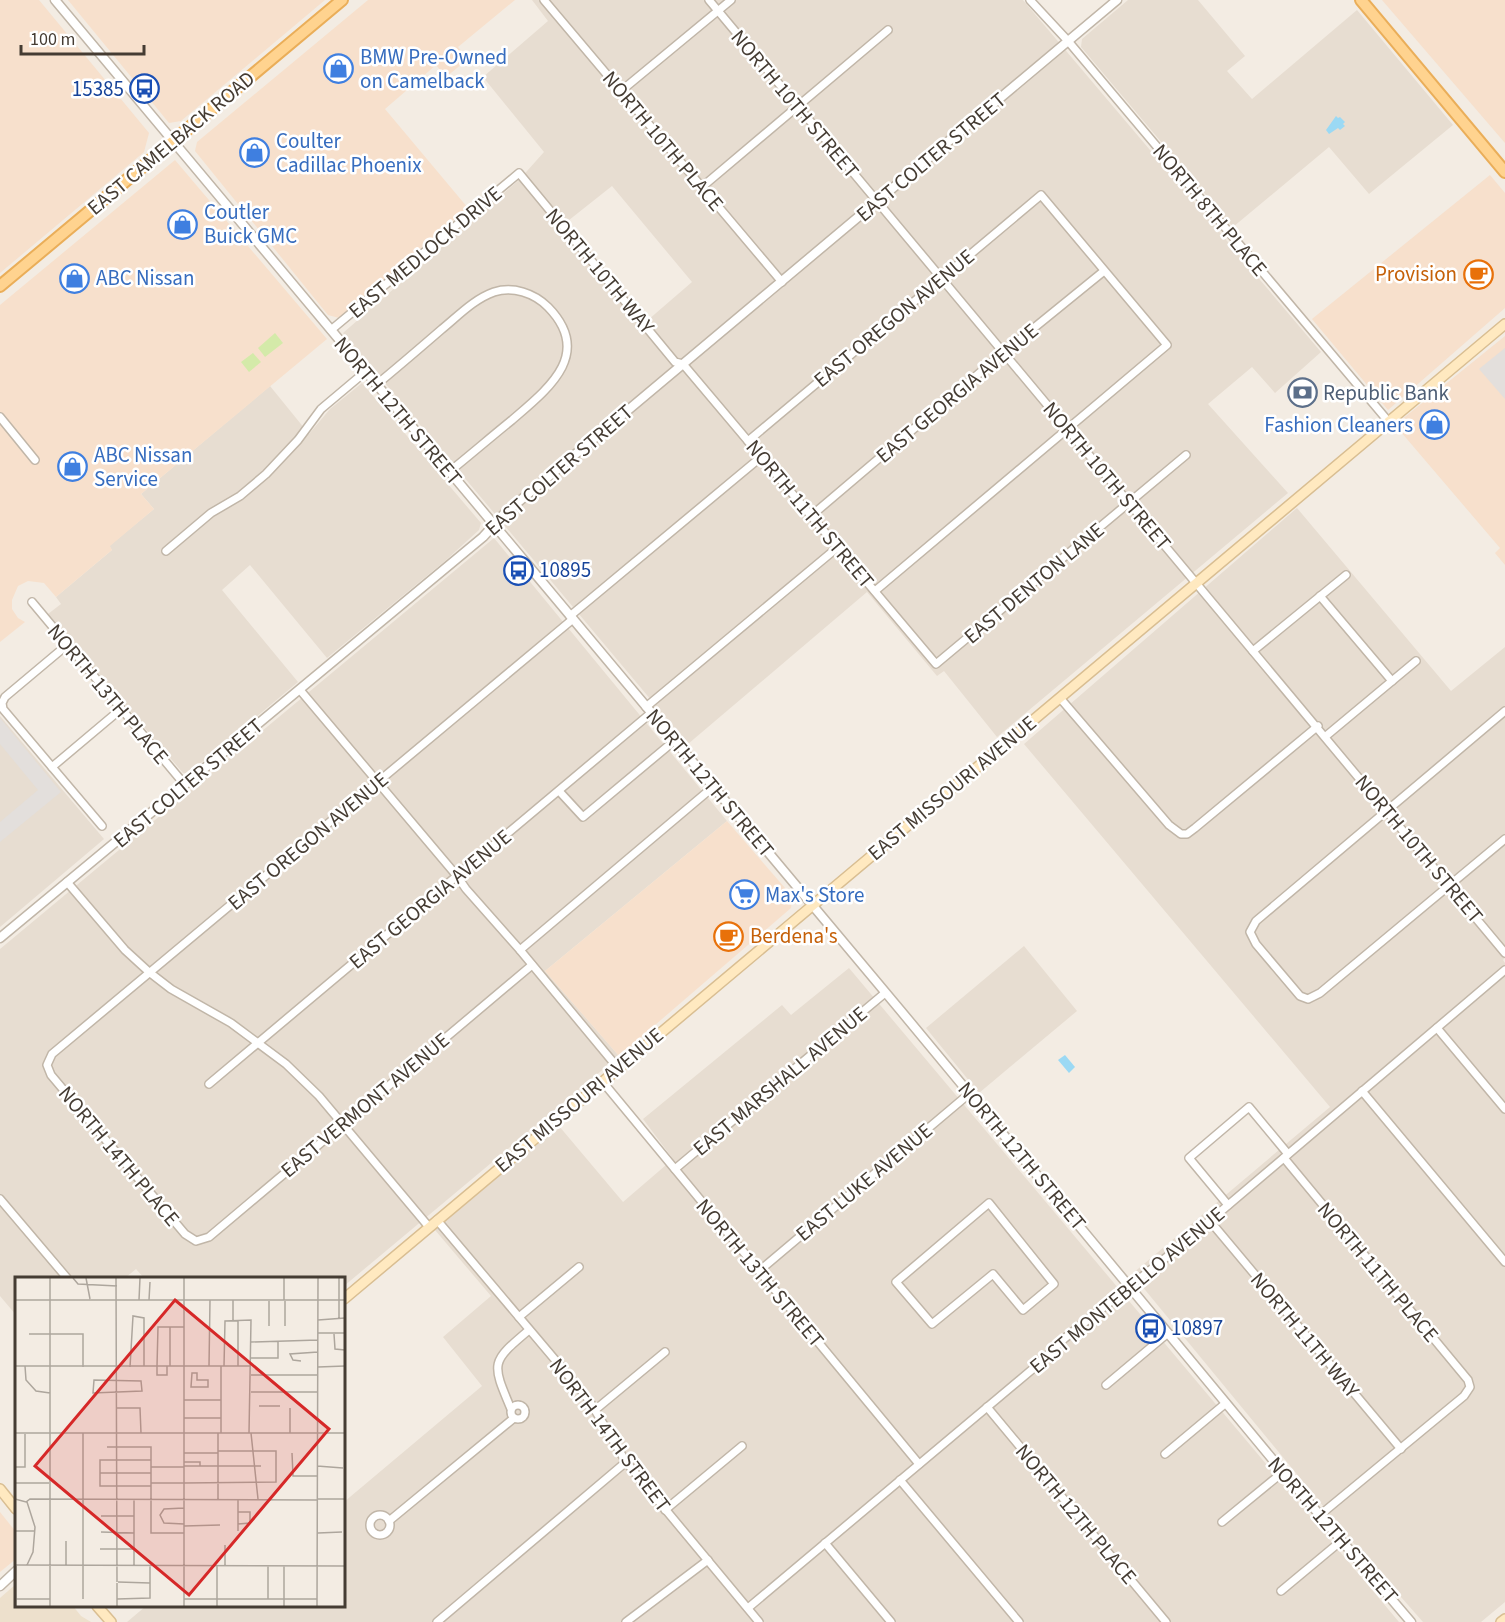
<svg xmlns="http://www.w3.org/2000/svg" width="1505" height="1622" font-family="'Source Sans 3',sans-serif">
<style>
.residential{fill:#e7ddd1;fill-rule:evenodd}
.commercial{fill:#f7e0cc}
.education{fill:#ede0cc}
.green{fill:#d4eaa9}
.parking{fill:#e3dfdc}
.water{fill:#9bd9f4}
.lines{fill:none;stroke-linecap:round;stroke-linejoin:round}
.minor-casing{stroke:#c1b6a8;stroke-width:10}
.tertiary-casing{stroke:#c1b6a8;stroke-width:11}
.secondary-casing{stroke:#d9be92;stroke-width:12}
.primary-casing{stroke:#eaae59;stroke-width:14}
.minor{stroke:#fff;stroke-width:7}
.tertiary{stroke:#fff;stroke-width:8}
.secondary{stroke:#ffe9c0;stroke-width:9}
.primary{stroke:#ffd38f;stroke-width:10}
.labels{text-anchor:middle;stroke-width:5;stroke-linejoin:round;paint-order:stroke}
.shop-label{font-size:21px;fill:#366cbe;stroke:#fff;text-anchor:start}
.transit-label{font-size:21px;fill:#164399;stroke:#fff;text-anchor:start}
.street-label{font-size:21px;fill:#453c33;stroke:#fff}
.food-label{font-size:21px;fill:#c56008;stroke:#fff;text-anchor:end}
.service-label{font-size:21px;fill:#4e5e75;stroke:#fff;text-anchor:start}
.inset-road{fill:none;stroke:#ada69d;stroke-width:1.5}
.view{fill:#d62828;fill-opacity:0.15;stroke:#d62828;stroke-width:3}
.inset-edge{fill:none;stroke:#453c33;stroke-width:3}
</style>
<rect width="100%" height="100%" fill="#f3ece3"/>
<g class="residential">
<path d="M532,0H1023L1321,352L1275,393L1252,367L1208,404L1288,493L997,737L944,671L937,676L867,592L688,744L343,333L519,180L544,152L483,77L548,21ZM612,186L692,282L641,326L559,228Z"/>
<polygon points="1128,0 1198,0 1245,56 1227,71 1252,99 1357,10 1453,125 1369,194 1329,147 1233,227 1081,47 1082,39"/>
<polygon points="362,383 481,523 479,530 445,561 327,658 250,565 222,590 298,682 189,773 183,773 48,614 61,604 56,597 112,550 109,546 154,509 141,494 270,386 309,434 330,409"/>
<polygon points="1297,508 1451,691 1505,647 1505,958 1503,960 1505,963 1505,1602 1481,1622 1423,1622 1356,1546 1132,1274 1330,1107 1024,744"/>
<polygon points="494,538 727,821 545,971 619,1056 344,1286 344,1278 144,1278 136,1269 125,1278 16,1278 16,1315 0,1296 0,949"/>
<polygon points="0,716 104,839 0,927"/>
<polygon points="1024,946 1077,1011 979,1093 926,1028"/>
<polygon points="849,968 1399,1622 127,1622 146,1606 344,1606 344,1502 482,1386 443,1337 491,1296 435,1230 559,1126 623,1202 673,1159 643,1119 782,1005 791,1015"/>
</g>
<g class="commercial">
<polygon points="0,0 39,0 149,133 144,152 0,273"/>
<polygon points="68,0 325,0 181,121 169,123"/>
<polygon points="368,0 515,0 458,47 468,59 446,77 436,65 385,109 468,208 339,318 328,315 195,151 197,142"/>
<polygon points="1382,0 1505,0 1505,143"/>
<polygon points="175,160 327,339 141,494 154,509 110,546 112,550 56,597 44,583 28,581 18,586 12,600 12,609 18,618 25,622 0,642 0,305"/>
<polygon points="1490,175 1505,193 1505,308 1388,410 1312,319"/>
<polygon points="1505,336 1505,565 1495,553 1500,548 1395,425"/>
<polygon points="727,821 792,896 791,908 619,1056 545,971"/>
<polygon points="0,1512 16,1532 16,1559 0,1572"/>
</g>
<polygon class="education" points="16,1584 16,1606 73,1606 81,1616 91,1622 0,1622 0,1598"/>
<g class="green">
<polygon points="275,333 283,343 265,357 258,348"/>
<polygon points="253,353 261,362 249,372 241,362"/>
</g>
<g class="parking">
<polygon points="1505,348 1505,399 1479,369"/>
<polygon points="0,718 61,792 0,842 0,822 38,790 0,744"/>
</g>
<g class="water">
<polygon points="1336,116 1338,118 1340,117 1345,122 1343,124 1345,126 1340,130 1338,128 1329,134 1326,130"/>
<polygon points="1065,1055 1075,1067 1069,1073 1058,1060"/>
</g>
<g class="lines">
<defs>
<g id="minor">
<polyline points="544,0 782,282"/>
<polyline points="709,0 1505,953"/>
<polyline points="1030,0 1068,41 1388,421"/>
<polyline points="621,91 731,0"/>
<polyline points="702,187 888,30"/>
<polyline points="331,330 519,173 675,362 683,364 936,664 1186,455"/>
<path d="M376,385C398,367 420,348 442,329C458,316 474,299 494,292C513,286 534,293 548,307C594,354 548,389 512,420C491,437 470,455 449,472"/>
<polyline points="0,417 35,460"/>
<polyline points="748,441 1041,195 1167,345 875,591"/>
<polyline points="811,516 1003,353 1104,271"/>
<polyline points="166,551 211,513 240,496 266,474 298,440 321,409 365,372"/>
<polyline points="1320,596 1392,681"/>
<polyline points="32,602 185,785"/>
<polyline points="570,616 761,457"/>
<polyline points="67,645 5,697 2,703 3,709 52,767 121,709"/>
<polyline points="1253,651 1346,575"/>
<polyline points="300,690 457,876 466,889 520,950 618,1068"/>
<polyline points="1060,698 1169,825 1181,834 1187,834 1195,828 1318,726"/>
<polyline points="646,707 838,547"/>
<polyline points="1505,711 1256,921 1250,932 1256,944 1300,996 1308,999 1320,993 1505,839"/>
<polyline points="1326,736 1416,661"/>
<polyline points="52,767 102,826"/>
<polyline points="559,791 583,817 674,741"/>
<polyline points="67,882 125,950 149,972 171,989 231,1023 286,1064 319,1096 429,1227"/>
<polyline points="520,950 713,787"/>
<polyline points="532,965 209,1237 196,1241 185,1234 51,1075 47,1065 52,1054 573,619"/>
<polyline points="1437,1028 1505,1109"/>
<polyline points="602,1081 919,1464"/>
<polyline points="209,1084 651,713"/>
<polyline points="1362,1091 1505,1262"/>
<polyline points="1284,1158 1468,1380 1470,1387 1464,1396 1320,1515"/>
<polyline points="675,1169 885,993"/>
<polyline points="0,1199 67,1278"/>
<polygon points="989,1203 1054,1284 1023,1310 993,1274 932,1324 896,1282"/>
<polyline points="1228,1205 1189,1158 1249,1107 1288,1154"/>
<polyline points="437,1220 589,1400 626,1462 759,1622"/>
<polyline points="1210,1221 1401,1449"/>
<polyline points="759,1271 970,1093"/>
<polyline points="519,1317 579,1267"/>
<polyline points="1106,1385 1168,1333"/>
<circle cx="518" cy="1412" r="7"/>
<polyline points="987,1407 1166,1622"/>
<path d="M511,1409C491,1362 491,1362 529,1330"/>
<polyline points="595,1410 665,1352"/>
<polyline points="1165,1454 1226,1403"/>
<polyline points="900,1480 1019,1622"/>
<polyline points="665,1510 742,1446"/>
<circle cx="380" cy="1525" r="10"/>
<polyline points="389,1521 514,1418"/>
<polyline points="1222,1522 1283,1472"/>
<polyline points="825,1543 891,1622"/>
<polyline points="1281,1591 1341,1541"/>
<polyline points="748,1608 1035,1367 1065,1338 1173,1252 1505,970"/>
<polyline points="437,1622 626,1462"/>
<polyline points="626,1622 708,1560"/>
</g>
<g id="tertiary">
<polyline points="55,0 901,1011 1283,1472 1411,1622"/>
<polyline points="0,938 483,537 504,514 1117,0"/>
<polyline points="0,1586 16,1571"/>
</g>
<g id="secondary">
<polyline points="344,1299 1505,324"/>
<polyline points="0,1489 16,1509"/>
<polyline points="97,1606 111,1622"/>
<polyline points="1501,1622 1505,1619"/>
</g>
<g id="primary">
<polyline points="1361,0 1505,172"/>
<polyline points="0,286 342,0"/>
</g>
</defs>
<use href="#minor" class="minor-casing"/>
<use href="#tertiary" class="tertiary-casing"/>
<use href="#secondary" class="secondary-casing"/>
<use href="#primary" class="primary-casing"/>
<use href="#minor" class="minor"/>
<use href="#tertiary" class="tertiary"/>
<use href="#secondary" class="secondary"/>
<use href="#primary" class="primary"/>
</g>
<defs>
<symbol id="shop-ring" viewBox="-11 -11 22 22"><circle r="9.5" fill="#fff" stroke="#3f7fe0" stroke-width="1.5"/><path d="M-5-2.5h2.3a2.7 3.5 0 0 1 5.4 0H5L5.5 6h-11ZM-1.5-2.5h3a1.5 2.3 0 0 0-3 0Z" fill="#3f7fe0"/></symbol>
<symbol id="bus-ring" viewBox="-11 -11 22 22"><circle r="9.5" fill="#fff" stroke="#1a4fb4" stroke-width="1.5"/><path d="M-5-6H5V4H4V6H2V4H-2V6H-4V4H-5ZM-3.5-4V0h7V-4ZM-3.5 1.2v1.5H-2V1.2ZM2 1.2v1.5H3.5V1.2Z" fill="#1a4fb4"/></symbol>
<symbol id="cafe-ring" viewBox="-11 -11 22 22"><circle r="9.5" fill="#fff" stroke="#e8710a" stroke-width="1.5"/><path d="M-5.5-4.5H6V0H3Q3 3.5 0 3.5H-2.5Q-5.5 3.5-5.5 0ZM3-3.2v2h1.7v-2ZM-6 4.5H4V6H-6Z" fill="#e8710a"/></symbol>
<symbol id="bank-ring" viewBox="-11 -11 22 22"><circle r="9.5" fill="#fff" stroke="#5c6f8a" stroke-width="1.5"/><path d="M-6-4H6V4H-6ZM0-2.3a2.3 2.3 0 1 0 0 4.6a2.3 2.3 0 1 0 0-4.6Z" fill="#5c6f8a"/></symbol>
<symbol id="supermarket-ring" viewBox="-11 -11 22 22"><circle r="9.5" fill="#fff" stroke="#3f7fe0" stroke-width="1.5"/><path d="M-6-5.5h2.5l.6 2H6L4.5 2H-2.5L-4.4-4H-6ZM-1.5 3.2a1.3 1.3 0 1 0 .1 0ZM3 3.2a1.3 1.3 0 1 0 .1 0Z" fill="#3f7fe0"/></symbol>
</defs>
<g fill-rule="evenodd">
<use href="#shop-ring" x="322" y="52" width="33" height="33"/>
<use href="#bus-ring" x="128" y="72" width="33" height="33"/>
<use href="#shop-ring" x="238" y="136" width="33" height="33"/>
<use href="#shop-ring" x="166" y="208" width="33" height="33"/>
<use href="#cafe-ring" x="1462" y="258" width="33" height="33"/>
<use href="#shop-ring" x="58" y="262" width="33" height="33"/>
<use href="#bank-ring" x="1286" y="376" width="33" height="33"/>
<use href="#shop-ring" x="1418" y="408" width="33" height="33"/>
<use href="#shop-ring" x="56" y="450" width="33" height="33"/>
<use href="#bus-ring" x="502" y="554" width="33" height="33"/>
<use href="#supermarket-ring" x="728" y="878" width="33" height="33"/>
<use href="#cafe-ring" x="712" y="920" width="33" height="33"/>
<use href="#bus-ring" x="1134" y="1312" width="33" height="33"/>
</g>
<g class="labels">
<g class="shop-label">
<text x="360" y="64">BMW Pre-Owned<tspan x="360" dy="24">on Camelback</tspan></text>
<text x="276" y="148">Coulter<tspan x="276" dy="24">Cadillac Phoenix</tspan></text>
<text x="204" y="219">Coutler<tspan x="204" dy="24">Buick GMC</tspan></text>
<text x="96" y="285">ABC Nissan</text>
<text x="1413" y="432" text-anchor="end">Fashion Cleaners</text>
<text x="94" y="462">ABC Nissan<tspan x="94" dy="24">Service</tspan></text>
<text x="765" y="902">Max's Store</text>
</g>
<g class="transit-label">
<text x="124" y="96" text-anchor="end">15385</text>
<text x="539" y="577">10895</text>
<text x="1171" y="1335">10897</text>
</g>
<g class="street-label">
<text transform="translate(795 104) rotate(50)" y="7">NORTH 10TH STREET</text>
<text transform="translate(663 141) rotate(50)" y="7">NORTH 10TH PLACE</text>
<text transform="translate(171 143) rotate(-40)" y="7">EAST CAMELBACK ROAD</text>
<text transform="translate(931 157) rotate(-40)" y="7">EAST COLTER STREET</text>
<text transform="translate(1210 210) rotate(50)" y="7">NORTH 8TH PLACE</text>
<text transform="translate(425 252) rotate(-40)" y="7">EAST MEDLOCK DRIVE</text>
<text transform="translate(600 271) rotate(50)" y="7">NORTH 10TH WAY</text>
<text transform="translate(894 318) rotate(-40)" y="7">EAST OREGON AVENUE</text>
<text transform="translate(957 393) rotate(-40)" y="7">EAST GEORGIA AVENUE</text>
<text transform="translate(398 411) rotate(50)" y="7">NORTH 12TH STREET</text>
<text transform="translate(559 470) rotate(-41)" y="7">EAST COLTER STREET</text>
<text transform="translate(1107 476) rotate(50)" y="7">NORTH 10TH STREET</text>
<text transform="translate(810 514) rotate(50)" y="7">NORTH 11TH STREET</text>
<text transform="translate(1034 583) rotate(-40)" y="7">EAST DENTON LANE</text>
<text transform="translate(108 694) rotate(50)" y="7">NORTH 13TH PLACE</text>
<text transform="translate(188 783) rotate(-40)" y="7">EAST COLTER STREET</text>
<text transform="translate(710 783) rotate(50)" y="7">NORTH 12TH STREET</text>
<text transform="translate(952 788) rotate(-40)" y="7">EAST MISSOURI AVENUE</text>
<text transform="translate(308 841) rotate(-40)" y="7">EAST OREGON AVENUE</text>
<text transform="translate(1419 849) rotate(50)" y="7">NORTH 10TH STREET</text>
<text transform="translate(430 899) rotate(-40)" y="7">EAST GEORGIA AVENUE</text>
<text transform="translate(780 1081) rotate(-40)" y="7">EAST MARSHALL AVENUE</text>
<text transform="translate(579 1100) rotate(-40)" y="7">EAST MISSOURI AVENUE</text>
<text transform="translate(365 1105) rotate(-40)" y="7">EAST VERMONT AVENUE</text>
<text transform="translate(119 1156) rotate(50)" y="7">NORTH 14TH PLACE</text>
<text transform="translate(1022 1156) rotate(50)" y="7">NORTH 12TH STREET</text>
<text transform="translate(864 1182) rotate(-40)" y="7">EAST LUKE AVENUE</text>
<text transform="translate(1378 1272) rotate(50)" y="7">NORTH 11TH PLACE</text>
<text transform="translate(760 1273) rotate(50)" y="7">NORTH 13TH STREET</text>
<text transform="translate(1127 1290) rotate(-40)" y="7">EAST MONTEBELLO AVENUE</text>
<text transform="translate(1305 1335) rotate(50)" y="7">NORTH 11TH WAY</text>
<text transform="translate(610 1435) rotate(53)" y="7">NORTH 14TH STREET</text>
<text transform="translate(1076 1514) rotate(50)" y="7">NORTH 12TH PLACE</text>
<text transform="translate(1333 1530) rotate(49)" y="7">NORTH 12TH STREET</text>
</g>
<g class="food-label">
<text x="1457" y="281">Provision</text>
<text x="750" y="943" text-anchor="start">Berdena's</text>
</g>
<g class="service-label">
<text x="1323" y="400">Republic Bank</text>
</g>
</g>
<g transform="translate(15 1277)">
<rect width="330" height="330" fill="#f3ece3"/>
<path class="inset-road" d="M58,1L63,7L102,9M71,1L75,22M101,1L102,305M324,1V41M0,23H330M124,23L125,1M134,23L135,5M218,23V43M269,23V1M303,43L330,41M254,49V24M270,49V24M303,56H330M14,57H68V90M319,57L320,72L330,73M236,65L303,63M236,81H263V65M286,84L278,83L275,77L303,75M0,89H236M10,89L11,103L21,114L35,116M142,89L143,50H169M142,89V98H152V89M155,89V50M194,89L195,23M209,89L210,44L236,43L234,156M223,89V43M115,90L118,39L129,41V89M303,90L330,89M177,96H182V103H193V110H176ZM236,98H303M79,103L126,104L127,114L78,116ZM236,115H303M169,123H206M244,129H265M102,131H125L126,156M169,141H206M0,156H302M203,156V222M206,156V89M236,156L243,222M275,156V131M302,156H330M92,170H136V256H169M169,176H203M277,176L278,199H302M136,183H85V209H136M169,185H185V189M169,189H246M302,189L328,191M0,190H10V157M136,190H169M85,196H136M0,206H34M136,206H169M169,206L261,205V174H203M0,222L11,225L15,222L302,223M302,222H330M12,225L20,250L18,275L12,288M223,235H235V246L223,247M86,239H119M169,247L149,246L145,238L149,232L169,231M169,249L205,248M0,254H20M223,254V223M86,255L119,256M303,256L327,255M85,272H119M0,288L330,289M51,289V264M119,289V222M210,289V268M103,305L135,306M1,322H35M68,322V156M102,322L135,321V289M169,322H302M253,322V289M1,329V288M35,329V1M102,329V306M169,329V1M202,329V289M269,329V289M302,329L303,1"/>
<path class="view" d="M160,23L314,152L174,318L20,189Z"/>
<rect width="330" height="330" class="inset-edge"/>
</g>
<path d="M21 45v9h123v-9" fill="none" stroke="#453c33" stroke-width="3"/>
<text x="30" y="45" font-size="18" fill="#453c33" stroke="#ffffff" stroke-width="4.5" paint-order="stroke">100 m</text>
</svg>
